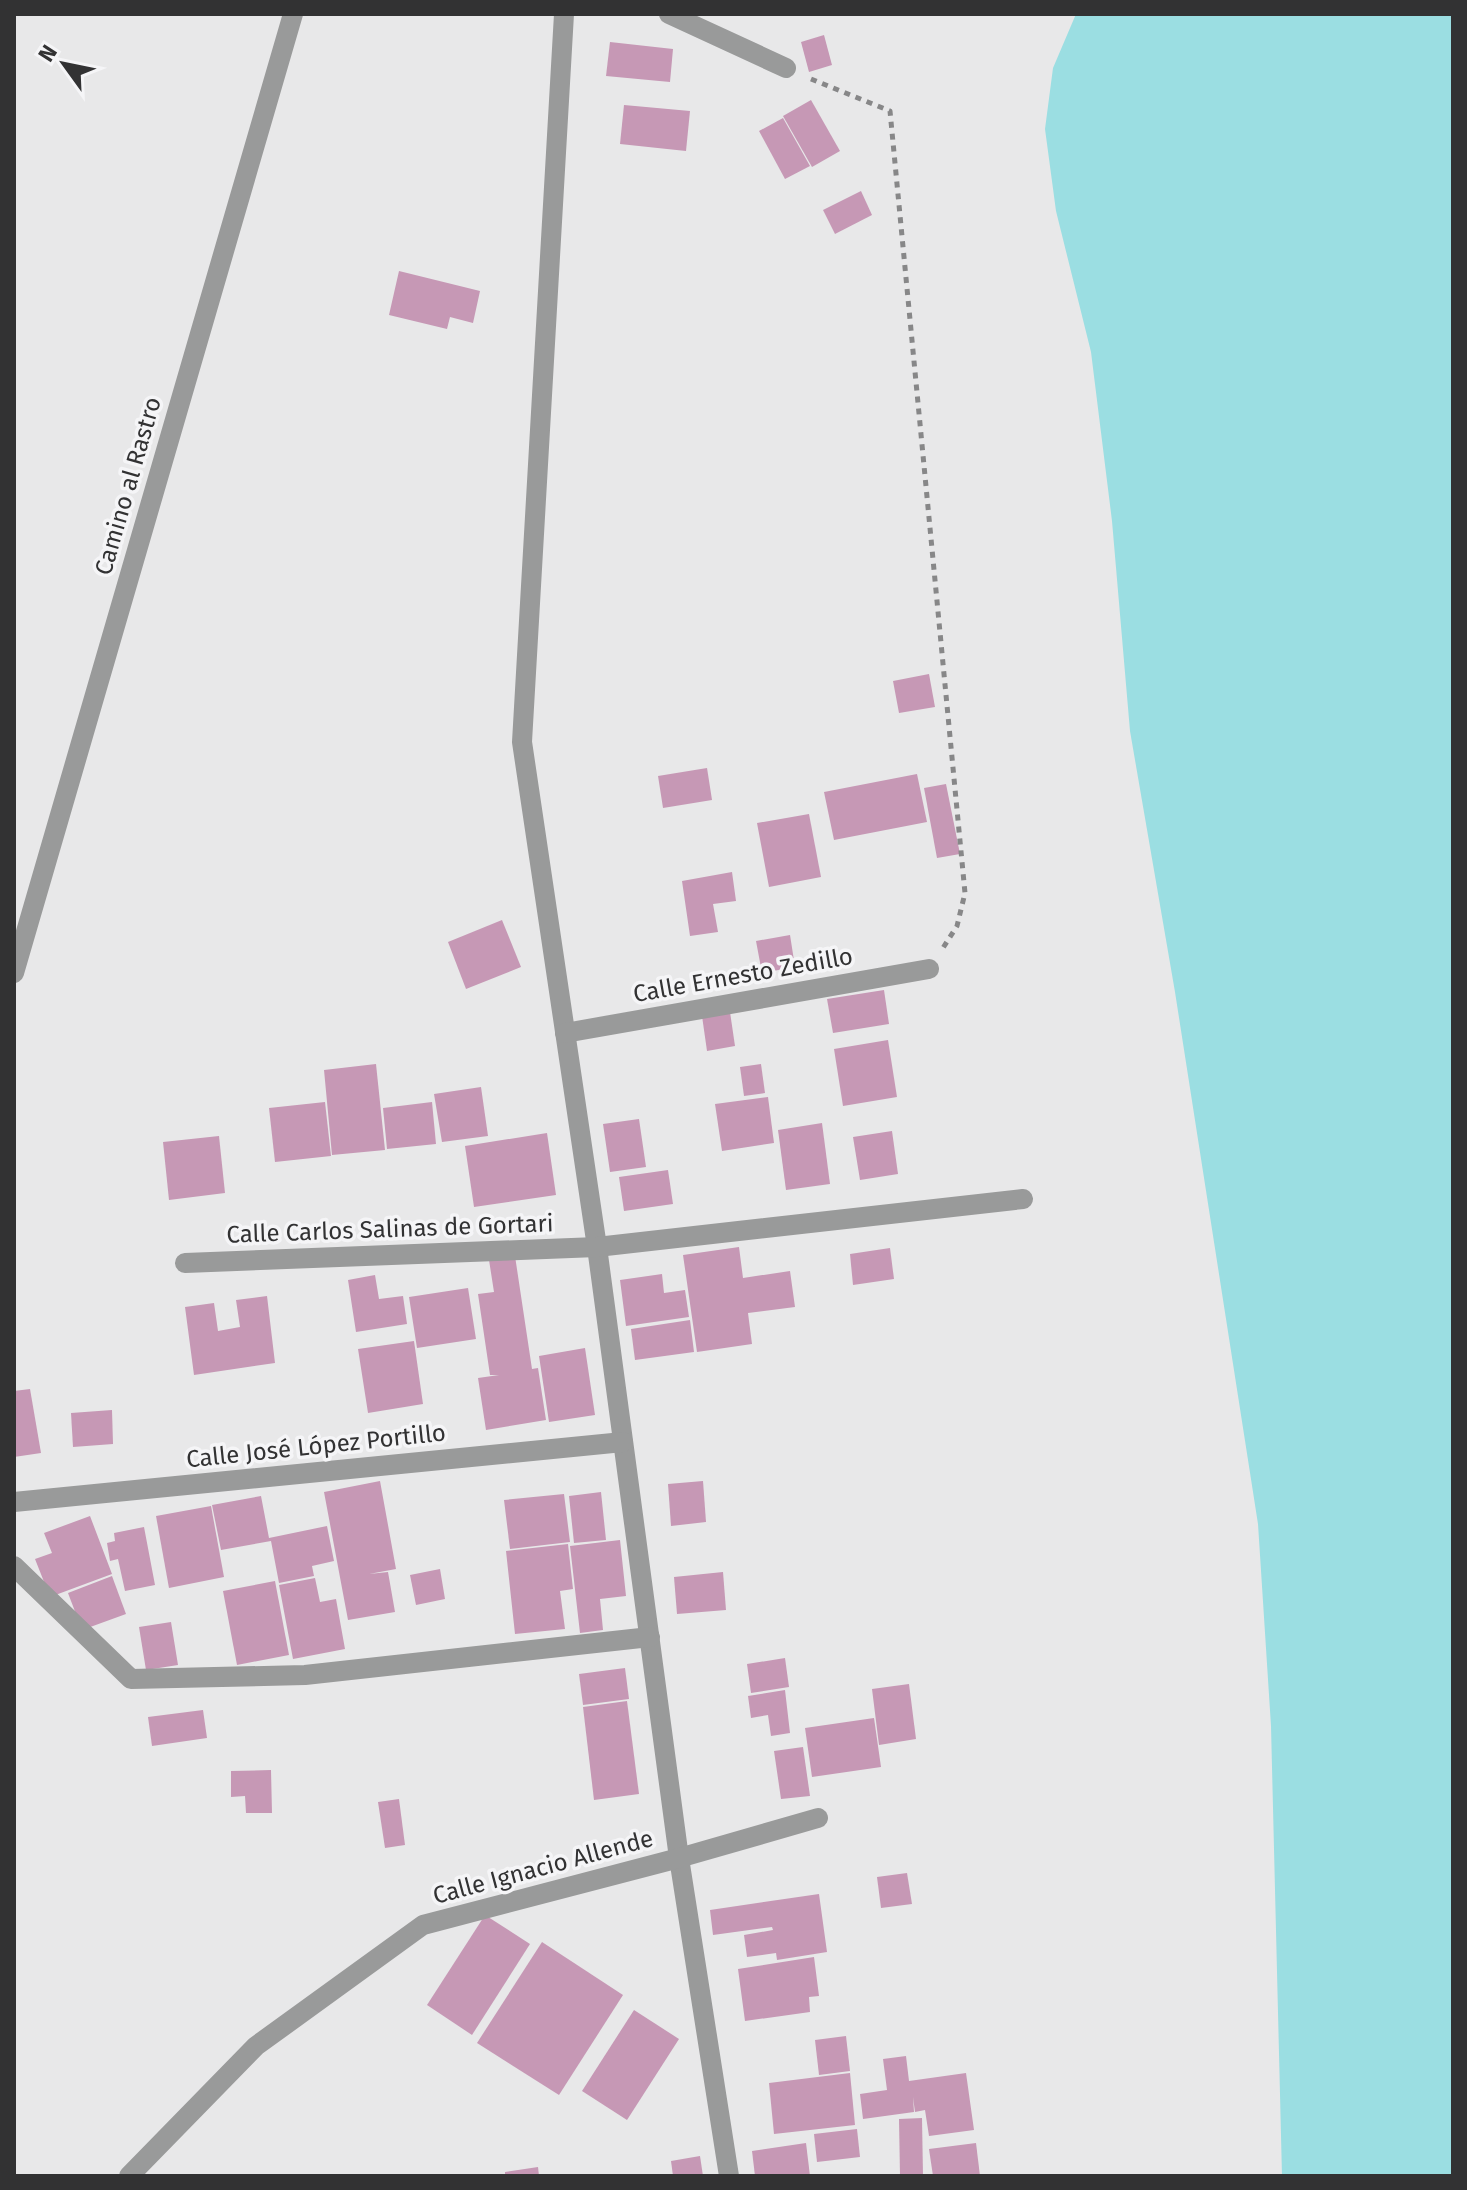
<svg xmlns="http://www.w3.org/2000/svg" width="1467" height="2190" font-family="'Fira Sans',sans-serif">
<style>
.water{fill:#9bdee2}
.building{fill:#c698b5}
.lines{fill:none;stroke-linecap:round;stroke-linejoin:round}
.path{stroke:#878788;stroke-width:5;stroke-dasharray:6 6;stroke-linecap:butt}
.minor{stroke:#999a9a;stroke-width:20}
.labels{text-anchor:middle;stroke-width:7;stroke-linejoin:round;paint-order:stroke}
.street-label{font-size:24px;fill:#323233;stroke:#f5f5f7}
</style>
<rect width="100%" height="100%" fill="#e8e8e9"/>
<polygon class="water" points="1076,14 1453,14 1453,2176 1282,2176 1271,1726 1258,1524 1175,992 1130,731 1112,521 1091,352 1056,211 1045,129 1053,68"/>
<g class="building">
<polygon points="824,35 832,65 809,72 801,42"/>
<polygon points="610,42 673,49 670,82 606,76"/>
<polygon points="811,100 840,151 812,167 783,116"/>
<polygon points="624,105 690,111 686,151 620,144"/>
<polygon points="783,118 810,166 785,179 759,131"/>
<polygon points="861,191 872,215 835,234 823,210"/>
<polygon points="399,271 480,291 473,323 450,317 447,329 389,315"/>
<polygon points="929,674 935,707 899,713 893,681"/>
<polygon points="707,768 712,800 663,808 658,776"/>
<polygon points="917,774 927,822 834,840 824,792"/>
<polygon points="946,784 960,854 937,858 924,788"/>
<polygon points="809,814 821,877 769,887 757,823"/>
<polygon points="732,872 736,901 713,904 718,932 690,936 682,881"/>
<polygon points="502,920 521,967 466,989 448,942"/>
<polygon points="790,935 795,967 762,973 756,941"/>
<polygon points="884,990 889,1024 833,1033 827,999"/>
<polygon points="730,1012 735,1046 707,1051 702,1016"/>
<polygon points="888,1040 897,1097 843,1106 834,1049"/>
<polygon points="376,1064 385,1150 332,1155 324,1070"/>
<polygon points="761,1064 765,1093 744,1096 740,1067"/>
<polygon points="481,1087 488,1136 442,1142 434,1094"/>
<polygon points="768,1097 774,1143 722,1151 715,1104"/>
<polygon points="325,1102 331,1156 275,1162 269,1108"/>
<polygon points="432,1102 436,1144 387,1149 383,1108"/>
<polygon points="639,1119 646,1167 610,1172 603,1124"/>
<polygon points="822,1123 830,1184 786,1190 778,1130"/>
<polygon points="892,1131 898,1174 860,1180 853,1137"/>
<polygon points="547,1133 556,1195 474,1207 465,1146"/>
<polygon points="219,1136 225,1193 169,1200 163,1142"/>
<polygon points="668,1170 673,1204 624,1211 619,1177"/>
<polygon points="739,1247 743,1278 790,1271 795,1307 748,1313 752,1344 697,1352 683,1255"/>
<polygon points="890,1248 894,1279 853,1285 850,1254"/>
<polygon points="515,1256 532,1369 538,1368 546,1420 486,1430 478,1378 499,1375 490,1375 478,1294 494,1292 489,1260"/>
<polygon points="662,1274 664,1293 685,1290 689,1317 626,1326 620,1280"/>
<polygon points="375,1275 379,1299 403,1296 407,1324 356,1332 348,1280"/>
<polygon points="468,1288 476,1339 417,1348 409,1297"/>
<polygon points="267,1296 275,1363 194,1375 185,1307 214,1303 218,1331 240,1327 236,1300"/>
<polygon points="690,1320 694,1352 635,1360 631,1329"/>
<polygon points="414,1341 423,1404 368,1413 358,1349"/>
<polygon points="585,1348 595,1415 549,1422 539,1356"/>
<polygon points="30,1389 41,1453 14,1457 14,1391"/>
<polygon points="112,1410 113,1444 73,1447 71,1413"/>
<polygon points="380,1481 396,1569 369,1574 388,1572 395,1612 348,1620 324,1492"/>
<polygon points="703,1481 706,1522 671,1526 668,1484"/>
<polygon points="601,1492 606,1540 574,1543 569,1496"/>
<polygon points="564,1494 570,1542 510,1549 504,1500"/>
<polygon points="261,1496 269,1538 327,1526 334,1561 312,1566 314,1576 279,1583 271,1541 221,1550 212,1505"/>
<polygon points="211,1506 224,1577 169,1588 156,1516"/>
<polygon points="90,1516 112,1574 50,1597 35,1559 52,1553 44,1533"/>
<polygon points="144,1527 155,1585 125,1591 118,1559 110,1561 107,1543 115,1541 114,1533"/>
<polygon points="620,1540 626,1596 600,1599 603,1630 580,1633 570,1546"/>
<polygon points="568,1544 573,1589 560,1591 565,1629 515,1634 506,1551"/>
<polygon points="440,1569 445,1599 416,1605 410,1575"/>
<polygon points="723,1572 726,1610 677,1614 674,1577"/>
<polygon points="112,1576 126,1614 82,1630 68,1593"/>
<polygon points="315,1578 320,1602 336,1599 345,1649 293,1659 279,1585"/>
<polygon points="275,1581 289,1655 237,1665 223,1591"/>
<polygon points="171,1622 178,1665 146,1670 139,1627"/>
<polygon points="785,1658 789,1687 751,1693 747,1664"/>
<polygon points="625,1668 629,1699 583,1705 579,1674"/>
<polygon points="909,1684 916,1739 879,1745 872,1689"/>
<polygon points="785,1690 790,1733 771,1736 768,1715 751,1718 748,1696"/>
<polygon points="627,1701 639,1794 594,1800 583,1707"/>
<polygon points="203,1710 207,1738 152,1746 148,1717"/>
<polygon points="874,1718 881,1767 812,1777 805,1728"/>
<polygon points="803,1747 810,1796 781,1799 774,1751"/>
<polygon points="271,1770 272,1813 246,1813 245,1796 231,1797 231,1771"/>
<polygon points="399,1799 405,1845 385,1848 378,1802"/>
<polygon points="907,1873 912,1904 881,1908 877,1877"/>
<polygon points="819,1894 827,1952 777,1960 776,1953 747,1957 744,1935 773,1930 772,1927 713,1935 710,1910"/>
<polygon points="485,1915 530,1944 472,2035 427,2005"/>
<polygon points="542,1942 623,1995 559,2095 477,2043"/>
<polygon points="814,1957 819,1996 809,1997 810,2012 745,2021 738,1969"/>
<polygon points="634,2010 679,2039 627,2120 582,2091"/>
<polygon points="846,2036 850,2071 819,2075 815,2040"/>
<polygon points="906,2056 909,2081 966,2073 974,2130 929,2136 925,2110 915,2112 913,2097 914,2112 863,2119 860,2094 887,2090 883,2059"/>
<polygon points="850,2073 855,2125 774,2134 769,2083"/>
<polygon points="922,2118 923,2176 900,2176 899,2119"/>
<polygon points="857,2129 860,2157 817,2162 814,2134"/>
<polygon points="806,2143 810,2176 755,2176 752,2151"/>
<polygon points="976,2143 980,2176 933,2176 929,2149"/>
<polygon points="700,2156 703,2176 673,2176 671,2161"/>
<polygon points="538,2167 539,2176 505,2176 505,2172"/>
</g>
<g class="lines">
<polyline class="path" points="811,79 890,111 965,893 957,926 943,948"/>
<g class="minor">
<polyline points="564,14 522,742 597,1247 679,1858 729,2176"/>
<polyline points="669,14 786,68"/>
<polyline points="14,973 293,14"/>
<polyline points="565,1033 929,969"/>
<polyline points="185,1263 597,1247 1023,1199"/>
<polyline points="14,1502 623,1442"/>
<polyline points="14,1566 131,1679 305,1675 650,1637"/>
<polyline points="129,2176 256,2046 423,1925 679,1858 818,1818"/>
</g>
</g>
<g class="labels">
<g class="street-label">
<text transform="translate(128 486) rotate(-74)" y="8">Camino al Rastro</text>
<text transform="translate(743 975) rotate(-10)" y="8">Calle Ernesto Zedillo</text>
<text transform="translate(390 1229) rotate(-2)" y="8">Calle Carlos Salinas de Gortari</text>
<text transform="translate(316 1446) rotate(-6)" y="8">Calle José López Portillo</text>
<text transform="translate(543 1867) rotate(-15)" y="8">Calle Ignacio Allende</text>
</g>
</g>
<rect width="1467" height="2190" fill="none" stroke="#323233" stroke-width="32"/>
<g transform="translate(64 64) rotate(303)" stroke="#f5f5f7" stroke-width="6" paint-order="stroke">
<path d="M0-6L14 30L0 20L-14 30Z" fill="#323233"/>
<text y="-12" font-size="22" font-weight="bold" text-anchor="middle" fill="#323233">N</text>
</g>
</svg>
